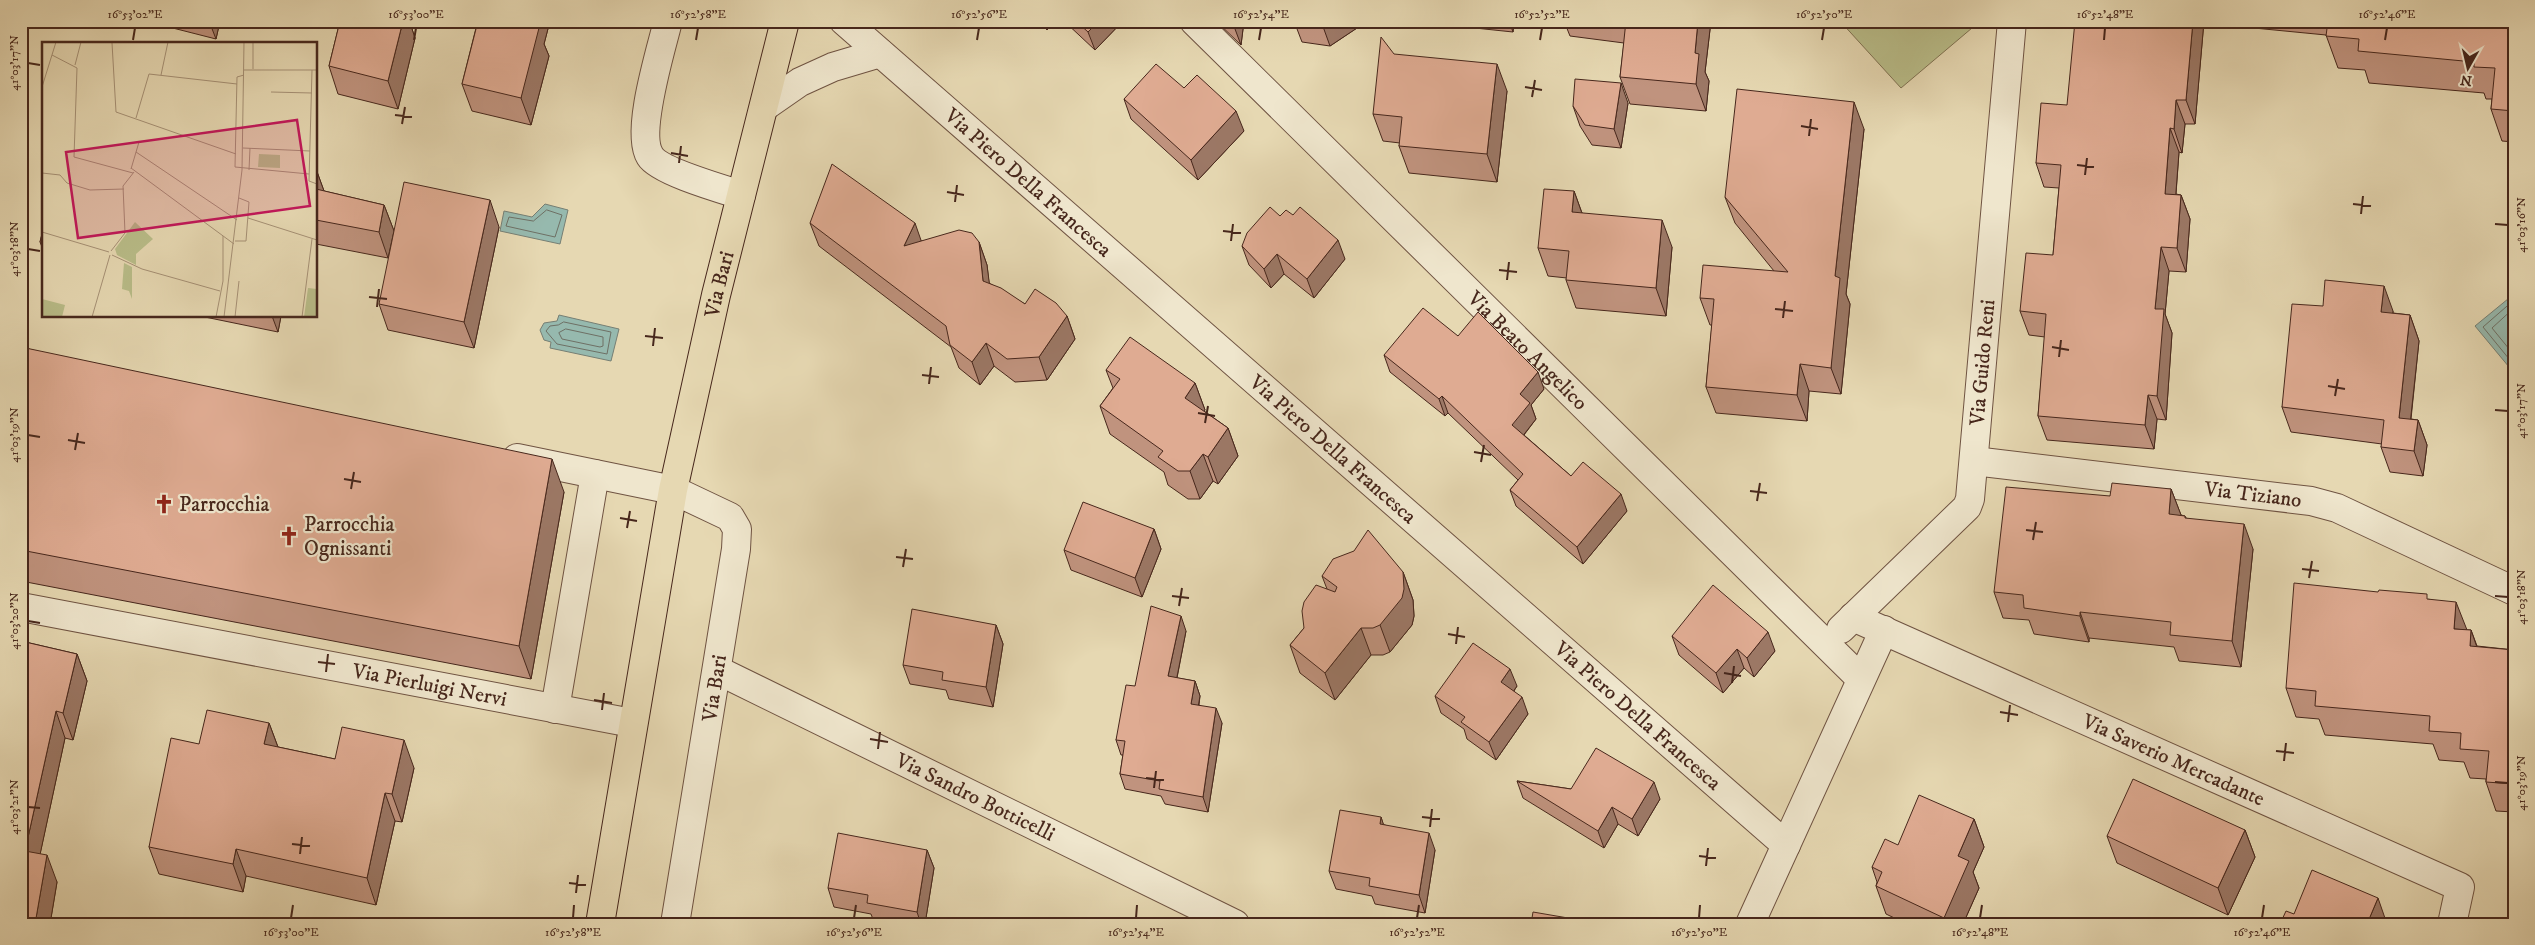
<svg xmlns="http://www.w3.org/2000/svg" width="2535" height="945" font-family="'IM FELL DW Pica',serif">
<style>
.green{fill:#b9bd89;stroke:#807252}
.water{fill:#96b9ae;stroke:#767f74}
.lines{fill:none;stroke-linecap:round;stroke-linejoin:round}
.shore{stroke:#6e7065;stroke-width:1}
.minor-casing{stroke:#6f5342;stroke-width:30}
.major-casing{stroke:#47271c;stroke-width:30}
.minor{stroke:#efe6cd;stroke-width:28}
.major{stroke:#e6d8b2;stroke-width:28}
.wall{fill:#c0937e;stroke:#47271c}
.shaded-wall{fill:#9c7866;stroke:#47271c}
.building{fill:#dfab92;stroke:#47271c}
.ticks{fill:none;stroke:#47271c;stroke-width:2}
.labels{text-anchor:middle;stroke-width:4.5;stroke-linejoin:round;paint-order:stroke}
.street-label{font-size:21px;fill:#47271c;stroke:#efe6cd}
.poi-label{font-size:21px;fill:#47271c;stroke:#efe6cd;text-anchor:start}
.inset-road{fill:none;stroke:#a69176;stroke-width:1}
.view{fill:#c2185b;fill-opacity:0.15;stroke:#c2185b;stroke-width:2.5}
.inset-edge{fill:none;stroke:#47271c;stroke-width:2.5}
.neatline{fill:none;stroke:#47271c;stroke-width:2}
.ticks-label{font-size:12px;text-anchor:middle;fill:#47271c}
</style>
<rect width="100%" height="100%" fill="#e6d8b2"/>
<filter id="stains"><feTurbulence type="fractalNoise" baseFrequency=".004" numOctaves="4"/><feColorMatrix values="0 0 0 0 .2 0 0 0 0 .09 0 0 0 0 .02 0 0 0 .5 -.17"/></filter>
<radialGradient id="worn" r=".72"><stop offset=".6" stop-color="#630" stop-opacity="0"/><stop offset="1" stop-color="#630" stop-opacity=".3"/></radialGradient>
<polygon class="green" points="1840,21 1989,21 1989,28 1972,28 1901,88"/>
<g class="water">
<polygon points="545,204 568,210 560,244 500,231 504,211 532,217"/>
<polygon points="2514,294 2514,373 2475,326"/>
<polygon points="559,315 619,329 611,361 550,348 551,342 544,340 540,330 544,323 557,321"/>
</g>
<g class="lines">
<g class="shore">
<polygon points="547,210 562,215 555,237 506,226 509,217 533,221"/>
<polyline points="2514,300 2483,327 2514,365"/>
<polyline points="2514,308 2492,328 2514,355"/>
<polygon points="564,322 611,332 607,354 557,344 546,331 550,326 558,325"/>
<polygon points="566,329 603,337 603,346 600,347 562,339 559,333"/>
</g>
<defs>
<g id="minor">
<path d="M668,21C661,50 635,132 650,156C659,171 722,189 741,195"/>
<path id="s1" d="M844,21L1786,845"/>
<path id="s2" d="M1194,21L1861,679"/>
<polyline points="764,107 800,82 833,67 880,53"/>
<polyline points="517,458 673,490 730,517 737,529 736,549 675,924"/>
<path id="s3" d="M1974,461L2311,501L2337,508L2514,591"/>
<path id="s4" d="M21,607L632,723"/>
<path id="s5" d="M1853,617L2460,887L2452,924"/>
<path id="s6" d="M1841,629L1967,507L1970,499L2012,21"/>
<path id="s7" d="M717,670L1235,924"/>
<polyline points="555,709 595,474"/>
<polyline points="1750,924 1884,630"/>
</g>
<g id="major">
<path id="s8" d="M600,924L673,490L716,295L785,21"/>
</g>
</defs>
<use href="#minor" class="minor-casing"/>
<use href="#major" class="major-casing"/>
<use href="#minor" class="minor"/>
<use href="#major" class="major"/>
</g>
<g class="wall">
<polygon points="56,21 74,21 73,26"/>
<polygon points="156,21 220,21 216,39 157,24"/>
<polygon points="340,21 412,21 411,26 415,38 398,109 338,94 329,66"/>
<polygon points="476,21 550,21 544,44 549,56 531,125 472,111 462,84 477,24"/>
<polygon points="1038,21 1055,21 1047,30"/>
<polygon points="1064,21 1123,21 1095,50"/>
<polygon points="1216,21 1244,21 1241,45"/>
<polygon points="1294,21 1358,21 1360,26 1330,46 1302,42"/>
<polygon points="1408,21 1514,21 1513,32"/>
<polygon points="1564,21 1711,21 1705,72 1709,81 1706,111 1630,104 1620,77 1624,43 1570,36"/>
<polygon points="2204,21 2195,124 2185,124 2182,153 2179,152 2176,194 2181,195 2190,219 2186,272 2169,271 2165,314 2172,333 2166,420 2157,419 2154,449 2047,440 2038,416 2045,337 2029,335 2020,311 2053,255 2059,188 2044,187 2036,163 2067,105"/>
<polygon points="2221,21 2514,21 2514,142 2502,141 2491,109 2492,99 2486,99 2484,93 2369,83 2365,70 2338,68 2326,35 2223,25"/>
<polygon points="1507,91 1497,182 1409,173 1399,146 1400,143 1383,141 1373,114"/>
<polygon points="1124,99 1244,131 1198,180 1131,119"/>
<polygon points="1628,103 1621,148 1592,145 1580,126 1573,106"/>
<polygon points="1864,129 1846,294 1850,304 1841,394 1809,391 1807,421 1716,413 1706,387 1712,325 1710,325 1700,298 1774,271 1735,223 1725,197"/>
<polygon points="316,169 324,191 384,205 394,231 388,258 316,244"/>
<polygon points="1574,191 1582,213 1672,247 1666,316 1576,308 1566,280 1567,278 1548,276 1538,248"/>
<polygon points="810,223 922,241 979,242 987,265 989,283 1025,304 1067,316 1075,339 1047,380 1015,382 994,366 980,385 959,368 951,347 819,246"/>
<polygon points="44,226 44,252 40,242"/>
<polygon points="499,227 474,348 388,330 379,304"/>
<polygon points="1242,246 1345,259 1314,298 1284,274 1271,288 1249,265"/>
<polygon points="2323,306 2393,311 2393,313 2410,315 2419,341 2411,419 2418,420 2427,445 2423,476 2390,472 2381,447 2382,444 2291,432 2282,407"/>
<polygon points="200,316 281,316 278,332"/>
<polygon points="1458,336 1544,389 1531,405 1536,419 1524,435 1571,476 1627,511 1583,564 1516,506 1510,490 1518,480 1448,413 1445,416 1390,372 1384,355"/>
<polygon points="21,347 564,492 531,679 21,581"/>
<polygon points="1106,370 1195,383 1205,410 1204,411 1228,428 1238,456 1218,484 1213,481 1200,499 1188,499 1168,485 1164,472 1110,434 1100,406 1113,388"/>
<polygon points="2171,489 2181,515 2185,516 2186,518 2253,549 2241,667 2179,661 2174,647 2089,638 2089,642 2034,634 2029,620 2003,618 1994,592 2110,496"/>
<polygon points="1154,529 1161,549 1142,597 1071,570 1064,550"/>
<polygon points="1403,572 1413,600 1414,616 1412,625 1390,652 1383,655 1371,655 1335,700 1300,673 1290,645 1304,628 1327,589 1322,576"/>
<polygon points="2429,599 2466,630 2471,630 2477,646 2514,650 2514,812 2496,811 2486,782 2486,779 2470,778 2464,762 2439,760 2433,744 2325,735 2319,719 2296,717 2286,688"/>
<polygon points="996,625 1003,644 993,707 949,699 946,690 910,684 903,665"/>
<polygon points="1186,631 1177,678 1195,681 1200,696 1199,705 1222,723 1208,812 1165,804 1161,796 1125,789 1120,774 1123,755 1121,755 1116,740 1135,686"/>
<polygon points="1672,636 1775,651 1754,677 1744,668 1723,693 1679,655"/>
<polygon points="21,641 77,654 87,681 73,740 65,738 40,854 57,882 50,924 21,924"/>
<polygon points="1517,686 1514,691 1528,714 1496,760 1467,739 1464,729 1441,713 1435,696"/>
<polygon points="269,723 278,747 335,759 414,768 402,822 395,821 376,905 246,876 243,892 159,874 149,847 199,744"/>
<polygon points="1517,781 1571,789 1660,799 1638,836 1618,824 1604,848 1523,798"/>
<polygon points="1381,817 1383,824 1435,850 1425,913 1375,904 1372,896 1336,889 1329,871"/>
<polygon points="1974,819 1984,847 1973,872 1979,888 1963,924 1907,924 1886,914 1876,886 1877,882 1872,867"/>
<polygon points="2245,830 2255,857 2228,915 2117,863 2107,836"/>
<polygon points="927,850 934,868 925,924 883,924 874,922 871,914 834,907 828,888"/>
</g>
<g class="shaded-wall">
<polygon points="209,21 220,21 216,39"/>
<polygon points="403,21 412,21 411,26 415,38 398,109 388,81"/>
<polygon points="533,21 550,21 544,44 549,56 531,125 521,98"/>
<polygon points="1044,21 1055,21 1047,30"/>
<polygon points="1099,21 1123,21 1095,50 1088,32"/>
<polygon points="1232,21 1244,21 1241,45"/>
<polygon points="1321,21 1358,21 1360,26 1330,46"/>
<polygon points="1509,21 1514,21 1513,32"/>
<polygon points="1698,21 1711,21 1705,72 1709,81 1706,111 1696,84 1695,53"/>
<polygon points="2193,21 2204,21 2195,124 2186,100"/>
<polygon points="1497,64 1507,91 1497,182 1487,154"/>
<polygon points="1621,83 1628,103 1621,148 1614,129"/>
<polygon points="2176,100 2185,124 2182,153 2174,129"/>
<polygon points="1854,102 1864,129 1846,294 1850,304 1841,394 1831,368 1835,276"/>
<polygon points="1236,111 1244,131 1198,180 1191,160"/>
<polygon points="2170,128 2179,152 2174,218 2165,194"/>
<polygon points="316,169 324,191 316,205"/>
<polygon points="1574,191 1584,219 1572,212"/>
<polygon points="2181,195 2190,219 2186,272 2177,248"/>
<polygon points="490,200 499,227 474,348 464,322"/>
<polygon points="384,205 394,231 388,258 379,232"/>
<polygon points="1662,220 1672,247 1666,316 1656,288"/>
<polygon points="915,223 923,246 904,246"/>
<polygon points="1338,240 1345,259 1314,298 1307,279"/>
<polygon points="979,242 987,265 992,304 983,281"/>
<polygon points="2161,247 2169,271 2165,314 2172,333 2166,420 2157,396 2155,309"/>
<polygon points="1277,254 1284,274 1271,288 1264,269"/>
<polygon points="2384,286 2393,311 2390,337 2381,312"/>
<polygon points="2410,315 2419,341 2408,443 2399,418"/>
<polygon points="272,316 281,316 278,332"/>
<polygon points="1067,316 1075,339 1047,380 1039,357"/>
<polygon points="986,343 994,366 980,385 972,362"/>
<polygon points="1800,364 1809,391 1807,421 1797,395"/>
<polygon points="1538,372 1544,389 1531,405 1536,419 1518,442 1512,425 1520,394"/>
<polygon points="1195,383 1205,410 1195,425 1185,398"/>
<polygon points="2148,395 2157,419 2154,449 2145,425"/>
<polygon points="1442,396 1448,413 1445,416 1439,399"/>
<polygon points="2418,420 2427,445 2423,476 2414,451"/>
<polygon points="1228,428 1238,456 1218,484 1208,457"/>
<polygon points="1203,454 1213,481 1200,499 1190,471"/>
<polygon points="552,459 564,492 531,679 519,646"/>
<polygon points="2171,489 2181,515 2178,540 2169,514"/>
<polygon points="1621,494 1627,511 1583,564 1577,547"/>
<polygon points="2244,524 2253,549 2241,667 2232,641"/>
<polygon points="1154,529 1161,549 1142,597 1135,578"/>
<polygon points="1403,572 1413,600 1414,616 1412,625 1390,652 1380,625"/>
<polygon points="2456,602 2467,630 2454,629"/>
<polygon points="2080,612 2089,638 2089,642 2080,616"/>
<polygon points="1181,616 1186,631 1174,692 1168,676"/>
<polygon points="996,625 1003,644 993,707 986,687"/>
<polygon points="1361,628 1371,655 1335,700 1325,673"/>
<polygon points="2471,630 2481,659 2470,646"/>
<polygon points="1768,632 1775,651 1754,677 1747,658"/>
<polygon points="1737,649 1744,668 1723,693 1716,673"/>
<polygon points="77,654 87,681 73,740 63,713"/>
<polygon points="1510,669 1517,686 1508,699 1501,682"/>
<polygon points="1195,681 1200,696 1196,719 1191,704"/>
<polygon points="1522,697 1528,714 1496,760 1489,742"/>
<polygon points="1216,708 1222,723 1208,812 1203,797"/>
<polygon points="56,711 65,738 35,878 25,851"/>
<polygon points="269,723 279,750 264,744"/>
<polygon points="404,740 414,768 402,822 392,794"/>
<polygon points="1654,782 1660,799 1638,836 1632,819"/>
<polygon points="385,793 395,821 376,905 367,878"/>
<polygon points="1612,807 1618,824 1604,848 1598,831"/>
<polygon points="1381,817 1387,835 1380,824"/>
<polygon points="1974,819 1984,847 1973,872 1979,888 1963,924 1946,924 1944,918 1958,856"/>
<polygon points="2245,830 2255,857 2228,915 2218,888"/>
<polygon points="1429,833 1435,850 1425,913 1419,895"/>
<polygon points="236,849 246,876 243,892 233,864"/>
<polygon points="927,850 934,868 925,924 921,924 917,912"/>
<polygon points="47,855 57,882 50,924 35,924"/>
<polygon points="2378,898 2387,924 2367,924"/>
</g>
<g class="building">
<polygon points="340,21 403,21 388,81 329,66"/>
<polygon points="478,21 533,21 532,27 539,28 521,98 462,84"/>
<polygon points="1076,21 1099,21 1088,32"/>
<polygon points="1626,21 1698,21 1695,53 1699,54 1696,84 1620,77"/>
<polygon points="2075,21 2193,21 2186,100 2176,100 2174,129 2170,128 2165,194 2181,195 2177,248 2161,247 2155,309 2164,309 2157,396 2148,395 2145,425 2038,416 2046,314 2020,311 2026,253 2053,255 2061,165 2036,163 2041,103 2067,105"/>
<polygon points="2328,21 2514,21 2514,111 2491,109 2495,68 2474,67 2474,62 2358,51 2359,39 2326,36"/>
<polygon points="1381,37 1394,54 1497,64 1487,154 1399,146 1402,117 1373,114"/>
<polygon points="1156,64 1184,88 1197,75 1236,111 1191,160 1124,99"/>
<polygon points="1575,79 1621,83 1614,129 1585,125 1573,106"/>
<polygon points="1737,89 1854,102 1835,276 1840,278 1831,368 1800,364 1797,395 1706,387 1714,299 1700,298 1703,265 1788,272 1725,197"/>
<polygon points="832,164 915,223 904,246 959,230 972,233 979,242 983,281 1001,288 1025,304 1035,289 1056,303 1067,316 1039,357 1007,359 986,343 972,362 950,345 946,326 810,223"/>
<polygon points="404,182 490,200 464,322 379,304"/>
<polygon points="316,189 384,205 379,232 316,220"/>
<polygon points="1544,189 1574,191 1572,212 1662,220 1656,288 1566,280 1569,251 1538,248"/>
<polygon points="1270,207 1280,216 1286,210 1293,215 1300,207 1338,240 1307,279 1277,254 1264,269 1242,246 1247,233"/>
<polygon points="44,226 44,243 40,242"/>
<polygon points="2325,280 2384,286 2381,312 2410,315 2399,418 2418,420 2414,451 2381,447 2384,420 2282,407 2292,304 2323,306"/>
<polygon points="1423,308 1458,336 1478,312 1538,372 1520,394 1530,403 1512,425 1571,476 1583,462 1621,494 1577,547 1510,490 1523,474 1442,396 1439,399 1384,355"/>
<polygon points="1130,337 1195,383 1185,398 1228,428 1208,457 1203,454 1190,471 1178,471 1158,457 1163,451 1100,406 1120,379 1106,370"/>
<polygon points="21,347 552,459 519,646 21,550"/>
<polygon points="2112,483 2171,489 2169,514 2185,516 2185,518 2244,524 2232,641 2170,635 2171,622 2080,612 2080,616 2024,608 2023,595 1994,592 2006,487 2110,496"/>
<polygon points="1083,502 1154,529 1135,578 1064,550"/>
<polygon points="1368,530 1403,572 1404,589 1402,598 1380,625 1373,628 1361,628 1325,673 1290,645 1304,628 1302,611 1304,602 1316,585 1335,592 1337,587 1322,576 1333,559 1354,551"/>
<polygon points="2294,583 2378,592 2379,590 2427,594 2427,599 2456,602 2454,629 2471,630 2470,646 2514,650 2514,784 2486,782 2489,751 2460,749 2461,733 2429,731 2430,716 2315,706 2316,691 2286,688"/>
<polygon points="1713,585 1768,632 1747,658 1737,649 1716,673 1672,636"/>
<polygon points="1151,606 1181,616 1168,676 1195,681 1191,704 1216,708 1203,797 1159,789 1160,781 1120,774 1125,741 1116,740 1126,685 1135,686"/>
<polygon points="912,609 996,625 986,687 942,680 943,672 903,665"/>
<polygon points="21,641 77,654 63,713 56,711 25,851 47,855 35,924 21,924"/>
<polygon points="1473,643 1510,669 1501,682 1522,697 1489,742 1461,722 1465,717 1435,696"/>
<polygon points="207,710 269,723 264,744 335,759 342,727 404,740 392,794 385,793 367,878 236,849 233,864 149,847 171,738 199,744"/>
<polygon points="1596,748 1654,782 1632,819 1612,807 1598,831 1517,781 1571,789"/>
<polygon points="2133,779 2245,830 2218,888 2107,836"/>
<polygon points="1919,795 1974,819 1958,856 1969,861 1944,918 1876,886 1882,872 1872,867 1885,839 1898,845"/>
<polygon points="1340,810 1381,817 1380,824 1429,833 1419,895 1369,886 1370,878 1329,871"/>
<polygon points="838,833 927,850 917,912 867,903 868,895 828,888"/>
<polygon points="2312,870 2378,898 2367,924 2280,924 2286,911 2294,914"/>
<polygon points="1533,912 1568,918 1567,924 1531,924"/>
<polygon points="2052,919 2063,924 2050,924"/>
<polygon points="1004,921 1019,924 1004,924"/>
</g>
<path class="ticks" d="M133,40L135,28M414,40L416,28M696,40L698,28M977,40L979,28M1259,40L1261,28M1540,40L1542,28M1822,40L1824,28M2104,40L2105,28M2385,40L2387,28M28,63L40,65M1525,87L1542,90M1532,97L1535,80M395,115L412,117M402,124L405,107M1801,126L1818,129M1809,136L1811,119M671,153L688,156M679,163L681,146M2077,165L2094,167M2085,175L2087,158M947,192L964,195M955,202L957,185M2353,204L2371,206M2361,214L2363,196M2495,224L2508,225M1223,231L1241,233M1231,241L1233,224M28,249L40,251M1499,270L1517,272M1507,280L1509,262M369,297L387,299M377,307L379,289M1775,309L1793,311M1783,318L1785,301M645,336L663,338M653,346L655,328M2052,347L2069,350M2059,357L2061,340M922,375L939,377M929,384L931,367M2328,386L2345,389M2335,396L2338,379M2495,410L2508,411M1198,413L1215,416M1205,423L1208,406M28,435L40,437M68,440L85,443M75,450L78,433M1474,452L1491,455M1481,462L1484,445M344,479L361,482M351,489L354,472M1750,491L1767,493M1757,501L1760,483M620,518L637,521M627,528L630,511M2026,530L2043,532M2033,540L2036,522M896,557L913,559M903,567L906,549M2302,569L2319,571M2309,578L2312,561M1172,596L1189,598M2495,596L2508,597M1179,606L1182,588M28,621L40,623M1448,634L1465,637M1456,644L1458,627M318,662L335,664M326,672L328,654M1724,673L1741,676M1732,683L1734,666M594,700L612,703M602,710L604,693M2000,712L2018,715M2008,722L2010,705M870,739L888,742M878,749L880,732M2276,751L2294,753M2284,761L2286,743M1146,778L1164,780M2495,782L2508,783M1154,788L1156,771M28,807L40,808M1422,817L1440,819M1430,827L1432,809M292,844L310,846M300,854L302,837M1699,856L1716,858M1706,866L1708,848M569,883L586,885M576,893L578,875M291,918L293,905M573,918L574,905M854,918L856,905M1136,918L1137,905M1417,918L1419,905M1699,918L1700,905M1980,918L1982,905M2262,918L2264,905"/>
<defs>
<symbol id="church-bare" viewBox="-9 -9 18 18"><path d="M-1.2-6h2.4v3.5h3.3v2.4h-3.3V6h-2.4V-.1h-3.3v-2.4h3.3Z" fill="#8f2418" stroke="#efe6cd" stroke-width="2.5" paint-order="stroke"/></symbol>
</defs>
<g fill-rule="evenodd">
<use href="#church-bare" x="150" y="490" width="28" height="28"/>
<use href="#church-bare" x="275" y="522" width="28" height="28"/>
</g>
<g class="labels">
<g class="street-label">
<text dy="7" stroke="none"><textPath href="#s1" startOffset="245">Via Piero Della Francesca</textPath></text>
<text dy="7" stroke="none"><textPath href="#s8" startOffset="651">Via Bari</textPath></text>
<text dy="7" stroke="none"><textPath href="#s2" startOffset="469">Via Beato Angelico</textPath></text>
<text dy="7" stroke="none"><textPath href="#s6" startOffset="321">Via Guido Reni</textPath></text>
<text dy="7" stroke="none"><textPath href="#s1" startOffset="650">Via Piero Della Francesca</textPath></text>
<text dy="7" stroke="none"><textPath href="#s3" startOffset="281">Via Tiziano</textPath></text>
<text dy="7" stroke="none"><textPath href="#s4" startOffset="416">Via Pierluigi Nervi</textPath></text>
<text transform="translate(714 688) rotate(-81)" y="7">Via Bari</text>
<text dy="7" stroke="none"><textPath href="#s1" startOffset="1055">Via Piero Della Francesca</textPath></text>
<text dy="7" stroke="none"><textPath href="#s5" startOffset="351">Via Saverio Mercadante</textPath></text>
<text dy="7" stroke="none"><textPath href="#s7" startOffset="288">Via Sandro Botticelli</textPath></text>
</g>
<g class="poi-label">
<text x="179" y="511">Parrocchia</text>
<text x="304" y="531">Parrocchia<tspan x="304" dy="24">Ognissanti</tspan></text>
</g>
</g>
<g transform="translate(42 42)">
<rect width="275" height="275" fill="#e6d8b2"/>
<path d="M217,112L238,113V126L216,125ZM93,180L111,197L94,212V223L75,213L73,207ZM82,221L90,225V257L87,249L80,247ZM266,246L275,247V275H262ZM0,257L23,263L20,275H0Z" fill="#b9bd89"/>
<path class="inset-road" d="M69,0H110M70,1L74,70L194,112M10,13L35,26L32,115L91,131M33,23L39,0M211,27V0M202,28H275M270,28L267,139L275,142M119,33L126,0M202,33L195,35L193,125L267,132M0,45L14,0M229,50L270,51M94,76L107,32L195,42M201,106L268,109M94,110L195,178M89,126L192,202M89,127L97,100M207,128L208,106M0,131L18,133L25,141L48,148L82,147M206,176L275,198M0,190L67,210M193,199H204L207,160L197,156M69,209L83,191L81,144L92,130M70,213L100,227L178,249M50,275L68,213M174,275L181,239V194M182,275L200,128L202,0M193,275L197,239M260,275L270,197"/>
<path class="view" d="M255,78L268,164L36,196L24,110Z"/>
<rect width="275" height="275" class="inset-edge"/>
</g>
<rect width="2535" height="945" fill="none" stroke="#e6d8b2" stroke-width="55"/>
<g transform="translate(2468 68) rotate(188)" stroke="#efe6cd" stroke-width="4" paint-order="stroke">
<path d="M0-4L9 19L0 12L-9 19Z" fill="#47271c"/>
<text y="-8" font-size="14" font-weight="bold" text-anchor="middle" fill="#47271c">N</text>
</g>
<rect x="28" y="28" width="2480" height="890" class="neatline"/>
<g class="ticks-label">
<text x="135" y="18">16°53'02"E</text>
<text x="416" y="18">16°53'00"E</text>
<text x="698" y="18">16°52'58"E</text>
<text x="979" y="18">16°52'56"E</text>
<text x="1261" y="18">16°52'54"E</text>
<text x="1542" y="18">16°52'52"E</text>
<text x="1824" y="18">16°52'50"E</text>
<text x="2105" y="18">16°52'48"E</text>
<text x="2387" y="18">16°52'46"E</text>
<text transform="translate(14 63) rotate(-90)" y="4">41°03'17"N</text>
<text transform="translate(2521 225) rotate(-90)" y="4">41°03'16"N</text>
<text transform="translate(14 249) rotate(-90)" y="4">41°03'18"N</text>
<text transform="translate(2521 411) rotate(-90)" y="4">41°03'17"N</text>
<text transform="translate(14 435) rotate(-90)" y="4">41°03'19"N</text>
<text transform="translate(2521 597) rotate(-90)" y="4">41°03'18"N</text>
<text transform="translate(14 621) rotate(-90)" y="4">41°03'20"N</text>
<text transform="translate(2521 783) rotate(-90)" y="4">41°03'19"N</text>
<text transform="translate(14 807) rotate(-90)" y="4">41°03'21"N</text>
<text x="291" y="936">16°53'00"E</text>
<text x="573" y="936">16°52'58"E</text>
<text x="854" y="936">16°52'56"E</text>
<text x="1136" y="936">16°52'54"E</text>
<text x="1417" y="936">16°52'52"E</text>
<text x="1699" y="936">16°52'50"E</text>
<text x="1980" y="936">16°52'48"E</text>
<text x="2262" y="936">16°52'46"E</text>
</g>
<rect width="100%" height="100%" filter="url(#stains)"/>
<rect width="100%" height="100%" fill="url(#worn)"/>
</svg>
